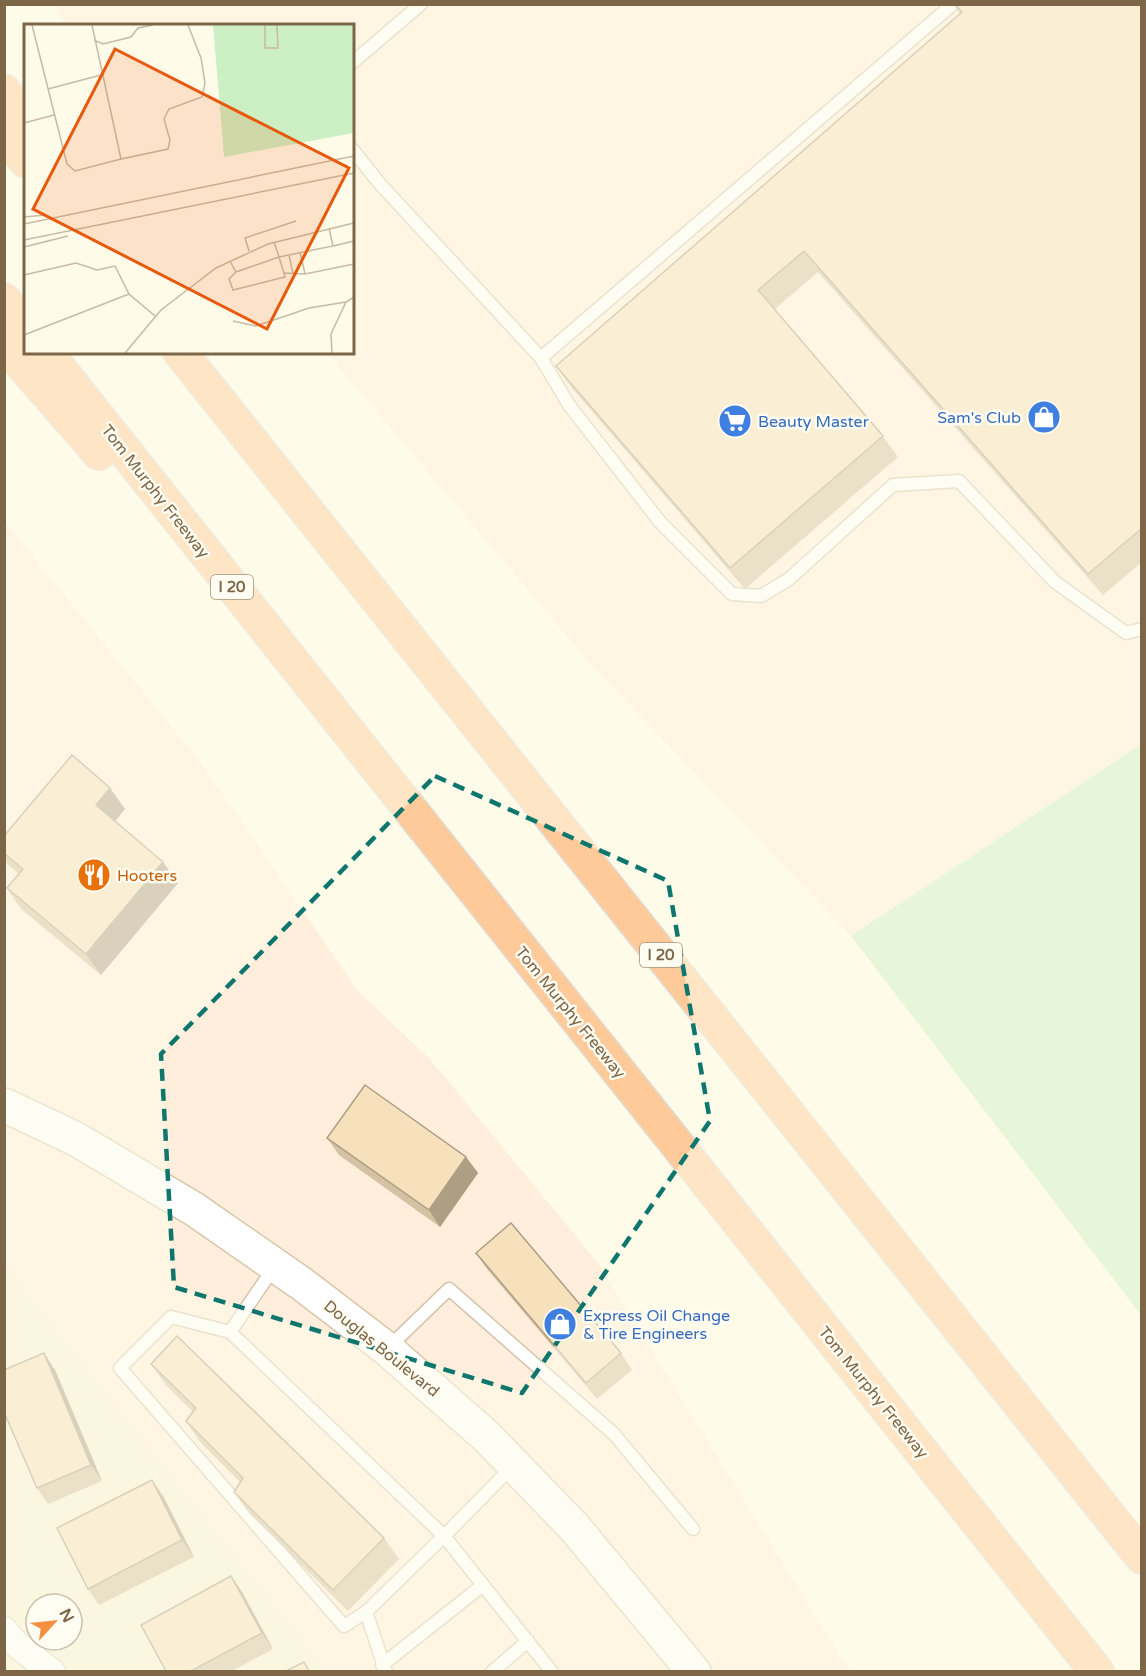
<svg xmlns="http://www.w3.org/2000/svg" width="1146" height="1676" font-family="'Varela Round',sans-serif">
<style>
.residential{fill:#f7efd6;fill-rule:evenodd}
.commercial{fill:#ffeedc}
.green{fill:#ccefc4}
.lines{fill:none;stroke-linecap:round;stroke-linejoin:round}
.service-casing{stroke:#d3c5ac;stroke-width:15}
.minor-casing{stroke:#d3c5ac;stroke-width:28}
.secondary-casing{stroke:#d7c7a9;stroke-width:36}
.motorway-casing{stroke:#e0dad3;stroke-width:36}
.service{stroke:#fff;stroke-width:12}
.minor{stroke:#fff;stroke-width:26}
.secondary{stroke:#fff;stroke-width:33}
.motorway{stroke:#feca9a;stroke-width:33}
.wall{fill:#d4c2a3}
.shaded-wall{fill:#ad9e84}
.building{fill:#f7e1bd;stroke:#ad9e84;stroke-width:1.5}
.marked{fill:none;stroke:#0f766e;stroke-width:4.5;stroke-dasharray:12 8;stroke-linejoin:round}
.labels{text-anchor:middle;stroke-width:5;stroke-linejoin:round;paint-order:stroke}
.shield{fill:#fffcf1;stroke:#a4937b;stroke-width:1.5}
.shield-label{font-size:15px;font-weight:bold;fill:#7d6648}
.shop-label{font-size:16px;fill:#366cbe;stroke:#fffcf1;text-anchor:start}
.street-label{font-size:16px;fill:#7d6648;stroke:#fffcf1}
.food-label{font-size:16px;fill:#c56008;stroke:#fffcf1;text-anchor:start}
.inset-road{fill:none;stroke:#c6bba4;stroke-width:1.5}
.view{fill:#e8590c;fill-opacity:0.15;stroke:#e8590c;stroke-width:3}
.inset-edge{fill:none;stroke:#7d6648;stroke-width:3}
</style>
<rect width="100%" height="100%" fill="#fefbe9"/>
<path class="residential" d="M5,1266L326,1671H5ZM36,1604H72V1640H36Z"/>
<g class="commercial">
<polygon points="54,5 1141,5 1141,744 851,936 594,668 327,353 352,352 352,26 66,25"/>
<polygon points="5,522 202,764 357,990 429,1058 598,1263 842,1659 852,1671 326,1671 5,1266"/>
</g>
<polygon class="green" points="1141,744 1141,1315 851,936"/>
<g class="lines">
<defs>
<g id="service">
<polyline points="953,4 541,358 569,405 660,522 732,594 761,596 789,579 893,485 959,481 1055,582 1126,633 1142,629"/>
<polyline points="352,63 421,4"/>
<polyline points="352,149 380,184 541,358"/>
<polyline points="275,1266 230,1332 444,1536 514,1465"/>
<polyline points="230,1332 171,1317 120,1368 344,1626 366,1612 386,1672"/>
<polyline points="388,1348 449,1289 614,1434 693,1529"/>
<polyline points="366,1612 444,1536 552,1672"/>
<polyline points="382,1665 483,1585"/>
<polyline points="492,1672 528,1641"/>
</g>
<polyline id="minor" points="4,1630 16,1644 52,1672"/>
<polyline id="secondary" points="4,1105 76,1139 194,1209 302,1284 387,1349 486,1436 574,1527 694,1672"/>
<g id="motorway">
<polyline points="4,91 26,123"/>
<polyline points="4,135 26,161"/>
<polyline points="4,300 26,327"/>
<polyline points="4,344 99,453"/>
<polyline points="46,352 1097,1672"/>
<polyline points="180,352 1142,1557"/>
</g>
</defs>
<use href="#service" class="service-casing"/>
<use href="#minor" class="minor-casing"/>
<use href="#secondary" class="secondary-casing"/>
<use href="#motorway" class="motorway-casing"/>
<use href="#service" class="service"/>
<use href="#minor" class="minor"/>
<use href="#secondary" class="secondary"/>
<use href="#motorway" class="motorway"/>
</g>
<g class="wall">
<polygon points="953,4 1142,4 1142,562 1103,595 818,272 775,309 883,436 898,457 745,589 571,387 556,366 960,14"/>
<polygon points="125,809 115,821 178,883 101,975 21,909 7,888 19,874 10,867 4,859 4,836"/>
<polygon points="327,1138 466,1157 478,1173 440,1227 339,1155"/>
<polygon points="476,1253 621,1353 632,1370 597,1399 487,1269"/>
<polygon points="151,1364 384,1538 399,1559 348,1611 249,1513 234,1492 240,1482 200,1442 186,1421 193,1412 166,1385"/>
<polygon points="55,1370 102,1481 48,1504 37,1488"/>
<polygon points="163,1496 194,1557 99,1605 88,1589"/>
<polygon points="231,1576 242,1592 273,1649 232,1671 166,1671"/>
</g>
<g class="shaded-wall">
<polygon points="110,788 125,809 111,826 96,805"/>
<polygon points="163,862 178,883 101,975 86,954"/>
<polygon points="466,1157 478,1173 440,1227 429,1210"/>
<polygon points="44,1353 55,1370 102,1481 91,1465"/>
<polygon points="152,1480 163,1496 194,1557 182,1540"/>
<polygon points="231,1576 242,1592 273,1649 262,1633"/>
</g>
<g class="building">
<polygon points="955,4 1142,4 1142,528 1088,574 804,251 758,290 883,436 730,568 556,366 962,12"/>
<polygon points="72,755 110,788 96,805 163,862 86,954 7,888 23,869 4,853 4,836"/>
<polygon points="365,1085 466,1157 429,1210 327,1138"/>
<polygon points="511,1223 621,1353 586,1383 476,1253"/>
<polygon points="177,1336 384,1538 333,1590 234,1492 243,1478 186,1421 196,1408 151,1364"/>
<polygon points="44,1353 91,1465 37,1488 4,1412 4,1370"/>
<polygon points="152,1480 182,1540 88,1589 57,1528"/>
<polygon points="231,1576 262,1633 191,1671 166,1671 141,1625"/>
<polygon points="304,1662 309,1671 286,1671"/>
</g>
<path d="M0 0H1146V1676H0ZM435,776L668,881L710,1121L522,1393L174,1287L161,1054Z" fill="#fefbe9" fill-opacity=".55" fill-rule="evenodd"/>
<path class="marked" d="M435,776L668,881L710,1121L522,1393L174,1287L161,1054Z"/>
<defs>
<symbol id="shop-disc" viewBox="-11 -11 22 22"><circle r="9.5" fill="#3f7fe0" stroke="#fffcf1"/><path d="M-5-2.5h2.3a2.7 3.5 0 0 1 5.4 0H5L5.5 6h-11ZM-1.5-2.5h3a1.5 2.3 0 0 0-3 0Z" fill="#fff"/></symbol>
<symbol id="supermarket-disc" viewBox="-11 -11 22 22"><circle r="9.5" fill="#3f7fe0" stroke="#fffcf1"/><path d="M-6-5.5h2.5l.6 2H6L4.5 2H-2.5L-4.4-4H-6ZM-1.5 3.2a1.3 1.3 0 1 0 .1 0ZM3 3.2a1.3 1.3 0 1 0 .1 0Z" fill="#fff"/></symbol>
<symbol id="restaurant-disc" viewBox="-11 -11 22 22"><circle r="9.5" fill="#e8710a" stroke="#fffcf1"/><path d="M-5-6h1v4h1v-4h1v4h1v-4h1v5L-1.5 .5V6h-2V.5L-5-1ZM5-6V6H3V1.5H1.5Q1.5-4 5-6Z" fill="#fff"/></symbol>
</defs>
<g fill-rule="evenodd">
<use href="#shop-disc" x="1025" y="398" width="38" height="38"/>
<use href="#supermarket-disc" x="716" y="402" width="38" height="38"/>
<use href="#restaurant-disc" x="75" y="856" width="38" height="38"/>
<use href="#shop-disc" x="541" y="1305" width="38" height="38"/>
</g>
<g class="labels">
<g class="shield">
<rect x="211" y="575" width="42" height="24" rx="4.5"/>
<rect x="640" y="943" width="42" height="24" rx="4.5"/>
</g>
<g class="shield-label">
<text x="232" y="592">I 20</text>
<text x="661" y="960">I 20</text>
</g>
<g class="shop-label">
<text x="1021" y="423" text-anchor="end">Sam's Club</text>
<text x="758" y="427">Beauty Master</text>
<text x="583" y="1321">Express Oil Change<tspan x="583" dy="18">&amp; Tire Engineers</tspan></text>
</g>
<g class="street-label">
<text transform="translate(156 491) rotate(52)" y="6">Tom Murphy Freeway</text>
<text transform="translate(571 1012) rotate(51)" y="6">Tom Murphy Freeway</text>
<text transform="translate(382 1348) rotate(39)" y="6">Douglas Boulevard</text>
<text transform="translate(874 1392) rotate(51)" y="6">Tom Murphy Freeway</text>
</g>
<g class="food-label">
<text x="117" y="881">Hooters</text>
</g>
</g>
<g transform="translate(24 24)">
<rect width="330" height="330" fill="#fefbe9"/>
<path d="M189,1H330V109L200,133Z" fill="#ccefc4"/>
<path class="inset-road" d="M8,1L43,140L51,147L97,135M68,1L97,135L144,125L146,116L140,95L145,85L178,73L181,59L177,34L164,1M241,1V24H254L253,1M70,16L79,20L107,13L114,4L129,1M24,65L77,51M0,99L30,91M0,193L22,191M0,200L330,132M0,216L330,149M309,222L330,217M0,223L44,212M225,227L221,214L272,197M276,228L281,250M265,231L269,250M206,237L212,248L255,233L250,218M212,248L205,255L209,266L261,253L260,249L281,250L330,240M260,249L255,233L309,222L305,204M0,251L52,239L73,246L91,242L105,270L131,292M209,297L232,302L285,284L322,278M0,311L105,270M101,329L137,286L192,244L244,220L330,199M308,329L307,310L322,278L330,273"/>
<path class="view" d="M91,25L325,144L243,305L9,185Z"/>
<rect width="330" height="330" class="inset-edge"/>
</g>
<rect width="1146" height="1676" fill="none" stroke="#7d6648" stroke-width="12"/>
<g transform="translate(54 1622) rotate(63)"><circle r="28" fill="#fffcf1" stroke="#cbc0ad" stroke-width="1.5"/>
<path d="M0-4.5L10 22L0 15L-10 22Z" fill="#f49042"/>
<text y="-9" font-size="16" font-weight="bold" text-anchor="middle" fill="#7d6648">N</text>
</g>
</svg>
